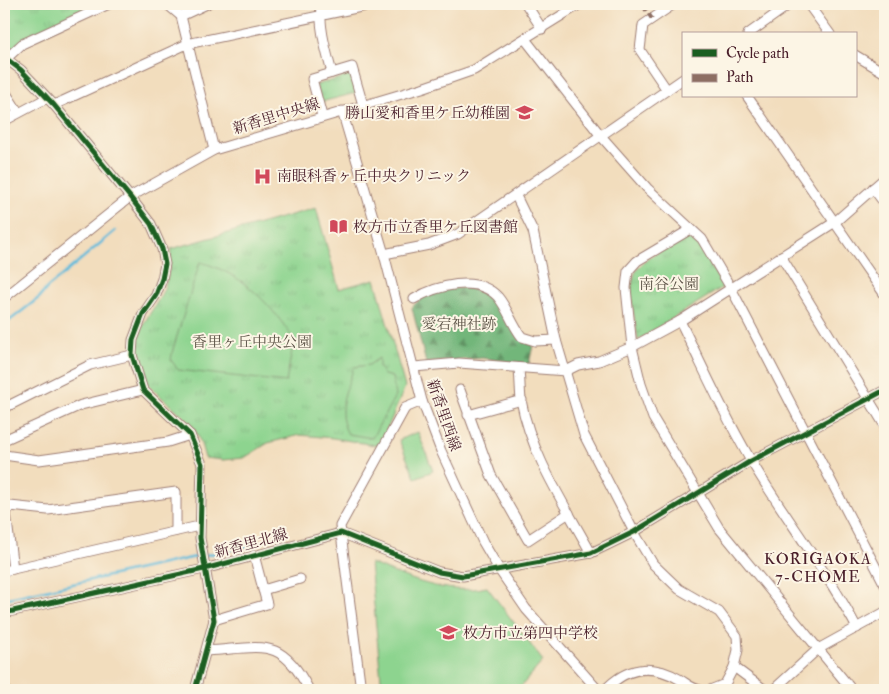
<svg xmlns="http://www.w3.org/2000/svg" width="889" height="694" font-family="'IM FELL Double Pica','Noto Serif JP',serif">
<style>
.grass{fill:url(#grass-tufts);stroke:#6c7a5d}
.forest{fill:url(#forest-firs);stroke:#5e6a52}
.garden{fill:#8dd48f;stroke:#6c7a5d}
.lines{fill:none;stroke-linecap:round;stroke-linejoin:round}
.stream{stroke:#5dbbdc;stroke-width:2.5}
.minor-casing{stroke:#9e7e74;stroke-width:11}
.minor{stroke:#fff;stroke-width:9}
.quiet{stroke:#8d6e63;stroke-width:4;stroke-dasharray:8 4;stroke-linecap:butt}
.cycleway-casing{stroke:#fcf5e5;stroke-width:8}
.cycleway{stroke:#1b5e20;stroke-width:5}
.labels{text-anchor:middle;stroke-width:4;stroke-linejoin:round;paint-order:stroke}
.poi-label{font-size:15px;fill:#4a1f2b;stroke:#fcf5e5;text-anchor:start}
.street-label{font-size:15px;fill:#4a1f2b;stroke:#fcf5e5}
.park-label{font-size:15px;fill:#5e5549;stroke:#fcf5e5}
.neighbourhood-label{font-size:16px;letter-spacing:1px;fill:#4a1f2b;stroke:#fcf5e5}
</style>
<defs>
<pattern id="grass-tufts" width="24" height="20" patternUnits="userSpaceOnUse" patternTransform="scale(1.25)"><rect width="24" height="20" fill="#8dd48f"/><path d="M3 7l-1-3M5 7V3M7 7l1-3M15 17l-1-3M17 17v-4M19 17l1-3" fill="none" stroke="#7bb67c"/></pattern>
<pattern id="forest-firs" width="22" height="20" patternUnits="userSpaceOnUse" patternTransform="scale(1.25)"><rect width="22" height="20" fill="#72b67a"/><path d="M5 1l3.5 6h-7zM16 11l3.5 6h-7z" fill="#609364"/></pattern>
</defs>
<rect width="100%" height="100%" fill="#fcf5e5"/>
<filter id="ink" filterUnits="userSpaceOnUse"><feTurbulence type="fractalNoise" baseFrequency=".02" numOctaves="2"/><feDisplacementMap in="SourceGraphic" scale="10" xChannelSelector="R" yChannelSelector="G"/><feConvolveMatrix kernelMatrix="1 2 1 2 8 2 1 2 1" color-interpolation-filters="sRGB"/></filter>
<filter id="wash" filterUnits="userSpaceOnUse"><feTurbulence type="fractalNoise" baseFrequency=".0096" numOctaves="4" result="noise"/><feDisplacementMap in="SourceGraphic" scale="20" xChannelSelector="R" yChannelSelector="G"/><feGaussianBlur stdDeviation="1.12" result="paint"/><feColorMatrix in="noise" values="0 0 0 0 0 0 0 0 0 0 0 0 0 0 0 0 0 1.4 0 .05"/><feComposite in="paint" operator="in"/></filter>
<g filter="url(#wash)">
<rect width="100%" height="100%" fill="#f2ddbd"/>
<g class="grass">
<polygon points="4,4 101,4 6,54 4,53"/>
<polygon points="352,75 356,93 321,102 316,85"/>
<path d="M316,208L339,289L375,279L405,387L380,446L333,438L300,435L268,443L244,458L223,460L205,458C203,451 201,443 198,436C182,403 137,393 136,352C135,330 153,312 162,293C169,278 170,265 171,249Z"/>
<path d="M687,237L699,246L723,287L638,340C636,319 623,282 641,265C653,253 673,245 687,237Z"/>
</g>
<path class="forest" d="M465,288C474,290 484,292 491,297C510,310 509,339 533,345L529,364L482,358L426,363L412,308C422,292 448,289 465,288Z"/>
<g class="garden">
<path d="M200,262C242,273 271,304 294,340L286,382L178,370L171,360L173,349Z"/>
<path d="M379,358V367L384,375L392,377L395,396L372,438L348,434C335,411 346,391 354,367L369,365Z"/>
<polygon points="418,432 433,471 415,478 399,440"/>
<path d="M370,563C408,578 446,596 487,587L543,661L518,690H382Z"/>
</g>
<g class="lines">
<g class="stream">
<polyline points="4,325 40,297 47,288 115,231"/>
<polyline points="206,555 258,544"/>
<polyline points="4,599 200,556"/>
</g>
</g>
</g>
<g filter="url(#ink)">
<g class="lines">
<defs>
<g id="minor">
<polyline points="167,4 181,16 214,150"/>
<path d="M321,4C319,28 326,50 332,73"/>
<polyline points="526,4 542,29"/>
<polyline points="808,4 830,34"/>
<polyline points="181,16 207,4"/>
<polyline points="748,34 790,4"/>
<polyline points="525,39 601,136 647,188 702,239 732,290 885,585"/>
<polyline points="855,55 885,73"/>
<polyline points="4,57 21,70 54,105 130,197 151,224 162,249 165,264 162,279 156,295 143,314 133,340 132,355 143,390 190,435 202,464 200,538 214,620 195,690"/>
<polyline points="7,58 22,44 109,4"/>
<polyline points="4,90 18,112"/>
<polyline points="667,90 640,50 643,25 674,4"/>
<polyline points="747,96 885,295"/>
<polyline points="54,105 187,44 375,4"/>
<polyline points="342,111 384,254 422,401 441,451 483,542 500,571 526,609 598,690"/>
<polyline points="322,116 312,79 352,67 363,105"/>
<polyline points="4,121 47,98"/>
<polyline points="873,188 885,204"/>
<polyline points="516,196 533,231 556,340 584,435 634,532 653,564 679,589 719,612 737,636 738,650 734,667 725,684 710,690"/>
<polyline points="691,229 637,261 628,271 626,288 632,347 641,384 653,418 719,528 852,690"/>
<polyline points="384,254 429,245 458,234 683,79"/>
<polyline points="781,256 885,426"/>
<polyline points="4,298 130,197 214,150 422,88 474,70 580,4"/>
<path d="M414,299C436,286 477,274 498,297C508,309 512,325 522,337L535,341L556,340"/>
<path d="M680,321C704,369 725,418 753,464C786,519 827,571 857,628"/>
<polyline points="414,367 459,363 566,371 578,365 599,361 632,347 680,321 835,222 885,178"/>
<path d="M519,369C520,379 520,390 521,400C531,455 565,505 591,553"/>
<polyline points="460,390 491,475 528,540 569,513"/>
<polyline points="4,408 90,365 132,355"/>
<polyline points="468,415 522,400"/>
<polyline points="4,440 81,405 143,390"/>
<polyline points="4,455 39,460 168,442 190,435"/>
<polyline points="13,569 6,513 10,506 48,510 176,492 176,531"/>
<polyline points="4,571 199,526"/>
<polyline points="263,590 300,579"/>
<polyline points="4,613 204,569 341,533 439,572 463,576 591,553 634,532 751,461 885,390"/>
<polyline points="214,620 267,604 254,555"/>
<path d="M207,651C261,648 281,635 309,690"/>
<polyline points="734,667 765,690"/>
<polyline points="4,681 5,690"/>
<polyline points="361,690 340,526 405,408 422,401"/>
<path d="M605,690C626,667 651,663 679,679C686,683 692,689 700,690"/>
<polyline points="773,690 818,649 885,612"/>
</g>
</defs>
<use href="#minor" class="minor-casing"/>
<use href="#minor" class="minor"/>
<polyline class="quiet" points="642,4 652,19"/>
<defs>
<g id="cycleway">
<polyline points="4,57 21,70 54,105 130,197 151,224 162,249 165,264 162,279 156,295 143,314 133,340 132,355 143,390 190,435 202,464 200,538 214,620 195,690"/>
<polyline points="4,613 204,569 341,533 439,572 463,576 591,553 634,532 751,461 885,390"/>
</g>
</defs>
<use href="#cycleway" class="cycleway-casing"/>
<use href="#cycleway" class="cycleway"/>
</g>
</g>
<defs>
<symbol id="school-bare" viewBox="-9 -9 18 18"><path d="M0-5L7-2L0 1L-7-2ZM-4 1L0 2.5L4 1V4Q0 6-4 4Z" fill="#d1495b" stroke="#fcf5e5" stroke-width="2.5" paint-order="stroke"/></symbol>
<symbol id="hospital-bare" viewBox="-9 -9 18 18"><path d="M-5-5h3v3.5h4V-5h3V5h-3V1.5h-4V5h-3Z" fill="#d1495b" stroke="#fcf5e5" stroke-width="2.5" paint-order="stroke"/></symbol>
<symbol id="library-bare" viewBox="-9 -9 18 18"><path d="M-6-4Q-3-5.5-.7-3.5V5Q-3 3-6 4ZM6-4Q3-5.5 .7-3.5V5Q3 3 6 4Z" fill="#d1495b" stroke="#fcf5e5" stroke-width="2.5" paint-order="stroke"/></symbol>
</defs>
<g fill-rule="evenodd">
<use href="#school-bare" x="512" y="100" width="25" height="25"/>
<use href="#hospital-bare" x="250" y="164" width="25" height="25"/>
<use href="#library-bare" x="326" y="214" width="25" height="25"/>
<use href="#school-bare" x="436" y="620" width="25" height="25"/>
</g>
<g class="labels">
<g class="poi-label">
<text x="510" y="118" text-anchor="end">勝山愛和香里ケ丘幼稚園</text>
<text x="277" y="181">南眼科香ヶ丘中央クリニック</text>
<text x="353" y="232">枚方市立香里ケ丘図書館</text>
<text x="463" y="638">枚方市立第四中学校</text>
</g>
<g class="street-label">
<text transform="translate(276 116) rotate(-17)" y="5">新香里中央線</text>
<text transform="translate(444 415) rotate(71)" y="5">新香里西線</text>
<text transform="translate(251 543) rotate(-15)" y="5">新香里北線</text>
</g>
<g class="park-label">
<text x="669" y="289">南谷公園</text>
<text x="459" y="329">愛宕神社跡</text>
<text x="252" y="347">香里ヶ丘中央公園</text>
</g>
<g class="neighbourhood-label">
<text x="818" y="564">KORIGAOKA<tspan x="818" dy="18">7-CHOME</tspan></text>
</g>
</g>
<rect width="889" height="694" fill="none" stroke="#fcf5e5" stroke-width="20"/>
<rect x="682" y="32" width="175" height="65" fill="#fcf5e5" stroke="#b59f9b"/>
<rect x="692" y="49" width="25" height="8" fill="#1b5e20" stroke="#b59f9b"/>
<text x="726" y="58" font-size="15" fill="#4a1f2b">Cycle path</text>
<rect x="692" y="74" width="25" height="8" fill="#8d6e63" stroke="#b59f9b"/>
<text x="726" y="82" font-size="15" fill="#4a1f2b">Path</text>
</svg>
